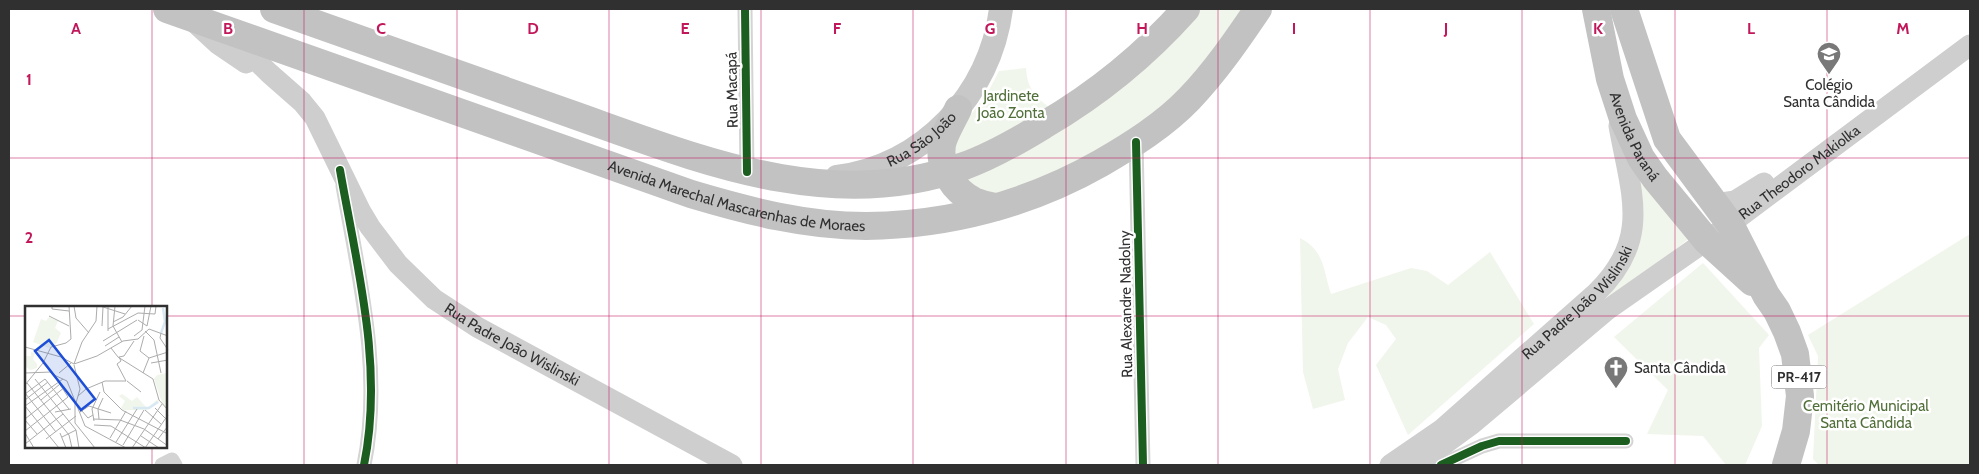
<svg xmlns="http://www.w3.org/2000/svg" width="1979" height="474" font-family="Cabin,sans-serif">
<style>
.green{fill:#f1f6ec}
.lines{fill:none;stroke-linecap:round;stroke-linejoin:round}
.street{stroke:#d4d4d4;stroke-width:15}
.secondary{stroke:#cecece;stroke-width:21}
.primary{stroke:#c8c8c8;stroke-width:24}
.highway{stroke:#c2c2c2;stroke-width:28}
.cycleway-casing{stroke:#fff;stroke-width:11}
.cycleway{stroke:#1b5e20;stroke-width:8}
.grid{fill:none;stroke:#c2185b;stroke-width:1;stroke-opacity:0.55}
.labels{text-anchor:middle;stroke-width:5;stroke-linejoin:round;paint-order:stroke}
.shield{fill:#fff;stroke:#6e6e6e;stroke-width:1}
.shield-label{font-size:14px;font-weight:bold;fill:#303030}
.poi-label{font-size:15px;fill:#303030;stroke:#fff}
.street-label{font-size:15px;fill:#303030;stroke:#fff}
.park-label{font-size:15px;fill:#516f39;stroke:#fff}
.inset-river{fill:none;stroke:#d8e9f4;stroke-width:2.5}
.inset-road{fill:none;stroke:#acacac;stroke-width:1}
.view{fill:#1d4ed8;fill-opacity:0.15;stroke:#1d4ed8;stroke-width:2.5}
.inset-edge{fill:none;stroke:#303030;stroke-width:2.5}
.grid-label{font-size:16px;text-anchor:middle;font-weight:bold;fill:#c2185b;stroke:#fff;stroke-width:5;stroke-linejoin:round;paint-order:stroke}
</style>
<rect width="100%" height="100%" fill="#fff"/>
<g class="green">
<polygon points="1198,9 1246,9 1192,80 1140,125 1092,156 1009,195 979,192 962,174"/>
<path d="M1026,68C1027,89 1036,98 1053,110L952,160L957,133L988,92L999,71Z"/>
<polygon points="1629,157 1691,237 1510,380 1625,269"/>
<polygon points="1970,234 1970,465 1819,465 1813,459 1818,356 1808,335"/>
<path d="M1300,238C1325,251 1323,270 1331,294L1411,268L1427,271L1448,285L1490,252L1534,324L1408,435L1376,365L1396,339L1386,325L1368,317L1348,343L1338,369L1345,400L1313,409L1303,372Z"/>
<polygon points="1703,263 1769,335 1759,348 1762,426 1745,465 1726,465 1703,436 1647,434 1668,390 1614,337"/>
</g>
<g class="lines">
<g class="street">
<polyline points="745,9 747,172"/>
<polyline points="1136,142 1143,465"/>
<path d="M343,186C359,278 383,372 364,465"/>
<polyline points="162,465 172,460 175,465"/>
<polyline points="1441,465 1482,446 1499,441 1626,441"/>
</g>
<g class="secondary">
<polyline points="192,20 218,44 246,63"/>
<path id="s1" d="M226,31L269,73L302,102L315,118L361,212L370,227L398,264L434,299L477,327L732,465"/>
<polyline points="1715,204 1735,201 1764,183"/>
<path id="s2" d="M1390,465L1441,430L1596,293C1652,239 1631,194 1619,126"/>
<path id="s3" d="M1412,465L1435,451L1472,424L1607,310L1730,224L1970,45"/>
</g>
<path class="primary" id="s4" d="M837,177C924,165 990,95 1001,9"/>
<g class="highway">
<path id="s5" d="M167,9L691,194C748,211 806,226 866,226C948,225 1029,204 1101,163C1132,145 1164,125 1189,99C1215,72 1237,40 1258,9"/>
<path d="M274,9C373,44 472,79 571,114C696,158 830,215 964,166C992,156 1018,141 1044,125C1097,94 1145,55 1186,9"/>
<path id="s6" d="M1596,9L1610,79L1623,119L1641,158L1655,178L1707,241L1752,282"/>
<polyline points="1624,9 1667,139 1730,224 1766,295 1777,311 1787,332 1795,354 1800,396 1796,431 1786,465"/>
<path d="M958,109C953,120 945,132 942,144C938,167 954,191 974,201C981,204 989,206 996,207"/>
</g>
<defs>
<g id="cycleway">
<polyline points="745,9 747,172"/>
<polyline points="1136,142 1143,465"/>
<path d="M340,170C357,267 384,367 364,465"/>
<polyline points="1441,465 1482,446 1499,441 1626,441"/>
</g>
</defs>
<use href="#cycleway" class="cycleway-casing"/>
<use href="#cycleway" class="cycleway"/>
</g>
<path class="grid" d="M152,9V308M304,9V465M457,9V465M609,9V465M761,9V465M913,9V465M1066,9V465M1218,9V465M1370,9V465M1522,9V465M1675,9V465M1827,9V465M9,158H1970M9,316H26M166,316H1970M152,448V465"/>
<defs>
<symbol id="school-pin" viewBox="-11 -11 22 30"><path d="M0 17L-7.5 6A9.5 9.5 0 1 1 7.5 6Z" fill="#787878" stroke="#fff"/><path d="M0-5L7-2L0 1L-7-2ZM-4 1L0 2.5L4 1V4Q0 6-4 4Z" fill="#fff"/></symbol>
<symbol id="church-pin" viewBox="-11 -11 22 30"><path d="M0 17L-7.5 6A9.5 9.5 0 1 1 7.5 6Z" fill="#787878" stroke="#fff"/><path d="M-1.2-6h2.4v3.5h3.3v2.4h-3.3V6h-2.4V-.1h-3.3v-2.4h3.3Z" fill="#fff"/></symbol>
</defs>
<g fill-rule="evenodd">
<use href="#school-pin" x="1815" y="40" width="28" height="38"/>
<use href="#church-pin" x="1602" y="354" width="28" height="38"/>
</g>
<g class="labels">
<rect class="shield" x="1771.5" y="365.5" width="55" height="23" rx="4"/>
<g class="shield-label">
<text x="1799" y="382">PR-417</text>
</g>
<g class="poi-label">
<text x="1829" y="90">Colégio<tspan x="1829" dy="17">Santa Cândida</tspan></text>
<text x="1634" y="373" text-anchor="start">Santa Cândida</text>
</g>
<g class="street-label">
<text transform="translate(732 90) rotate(-91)" y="5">Rua Macapá</text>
<text dy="5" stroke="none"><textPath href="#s6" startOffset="134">Avenida Paraná</textPath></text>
<text dy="5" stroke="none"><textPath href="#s4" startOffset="94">Rua São João</textPath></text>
<text dy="5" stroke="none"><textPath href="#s3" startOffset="486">Rua Theodoro Makiolka</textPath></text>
<text dy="5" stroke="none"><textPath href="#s5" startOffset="601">Avenida Marechal Mascarenhas de Moraes</textPath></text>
<text dy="5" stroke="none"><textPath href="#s2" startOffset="249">Rua Padre João Wislinski</textPath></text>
<text transform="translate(1126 304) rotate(-91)" y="5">Rua Alexandre Nadolny</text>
<text dy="5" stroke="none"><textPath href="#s1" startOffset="434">Rua Padre João Wislinski</textPath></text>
</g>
<g class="park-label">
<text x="1011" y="101">Jardinete<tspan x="1011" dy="17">João Zonta</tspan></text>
<text x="1866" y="411">Cemitério Municipal<tspan x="1866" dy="17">Santa Cândida</tspan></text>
</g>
</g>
<g transform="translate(25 306)">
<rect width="142" height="142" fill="#fff"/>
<path d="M24,11L33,15L30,22L36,27L31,38L24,42L8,36L16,13L21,15ZM6,46L10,47L8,53L12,58V62L5,64L0,60V50H6ZM142,67V103L137,97L129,73L132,69ZM97,88L107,95L112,91L122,102L133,93L134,96L122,104H98L96,102L100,95L94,90Z" fill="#f1f6ec"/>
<path class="inset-river" d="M136,27L140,16L138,2M108,102H124L133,96"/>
<path class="inset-road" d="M27,0V3L44,5M44,0L46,33L41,37L26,41L18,57L27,68L42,75L60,120L101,142M49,0L51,12L64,27M75,0L100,8M90,0L88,20L97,36M83,1V25M24,10L44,20M113,14L122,20L126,0M88,16L98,11L107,0M77,20L78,1M83,23L113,7L130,8L131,0M120,25L129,34L136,67M136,27L135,32L143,44M109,30L117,24L120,0M119,30L115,45L124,52M78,35L112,14M80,40L94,31M0,41L36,51L49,58M86,42L93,51L128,73M94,51L99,50L109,35M124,52L143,46M126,57L143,54M49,58L72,50L98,35L113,33L124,23L143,30M49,58L57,36L71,15L72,0M49,59L55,83L51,97M0,67L26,66M34,67L46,57M118,67L124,52M10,73L51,124L54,142M128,73L134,94L143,104M102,75L116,86M77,76L79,86L97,104L143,128M2,77L44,129L47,142M0,79L18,57M0,87L31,126M0,88L20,73L44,103M53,90L61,83L80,75H101L92,58L96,55L94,51M0,94L23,76M16,94L35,78M50,97V117L70,142M0,100L34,142M0,100L38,73M130,102L143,115M120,104L136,118M57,105L63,112L68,109M30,106L46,103M55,106L64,100L86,107M0,113L40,81M68,113L95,114L119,123L143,140M74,113L73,103L78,92M0,114L12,128M69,115L67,103L75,86M69,119L86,120L121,142M0,125L43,91L32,74M0,127L9,142M35,127L41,142M116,130L134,142M37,131L51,124M85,132L101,105M21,133L51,110M133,133L143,120M91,136L112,103M0,138L38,108M98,139L119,104M107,142L137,98M120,142L143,109"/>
<path class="view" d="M24,34L70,93L56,104L10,45Z"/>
<rect width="142" height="142" class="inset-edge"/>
</g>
<g class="grid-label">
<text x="76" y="34">A</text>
<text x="228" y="34">B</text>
<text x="381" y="34">C</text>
<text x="533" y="34">D</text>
<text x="685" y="34">E</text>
<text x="837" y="34">F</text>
<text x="990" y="34">G</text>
<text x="1142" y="34">H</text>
<text x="1294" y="34">I</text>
<text x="1446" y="34">J</text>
<text x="1598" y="34">K</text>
<text x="1751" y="34">L</text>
<text x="1903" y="34">M</text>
<text x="29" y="85">1</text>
<text x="29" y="243">2</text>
</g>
<rect width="1979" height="474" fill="none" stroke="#303030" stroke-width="20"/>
</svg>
